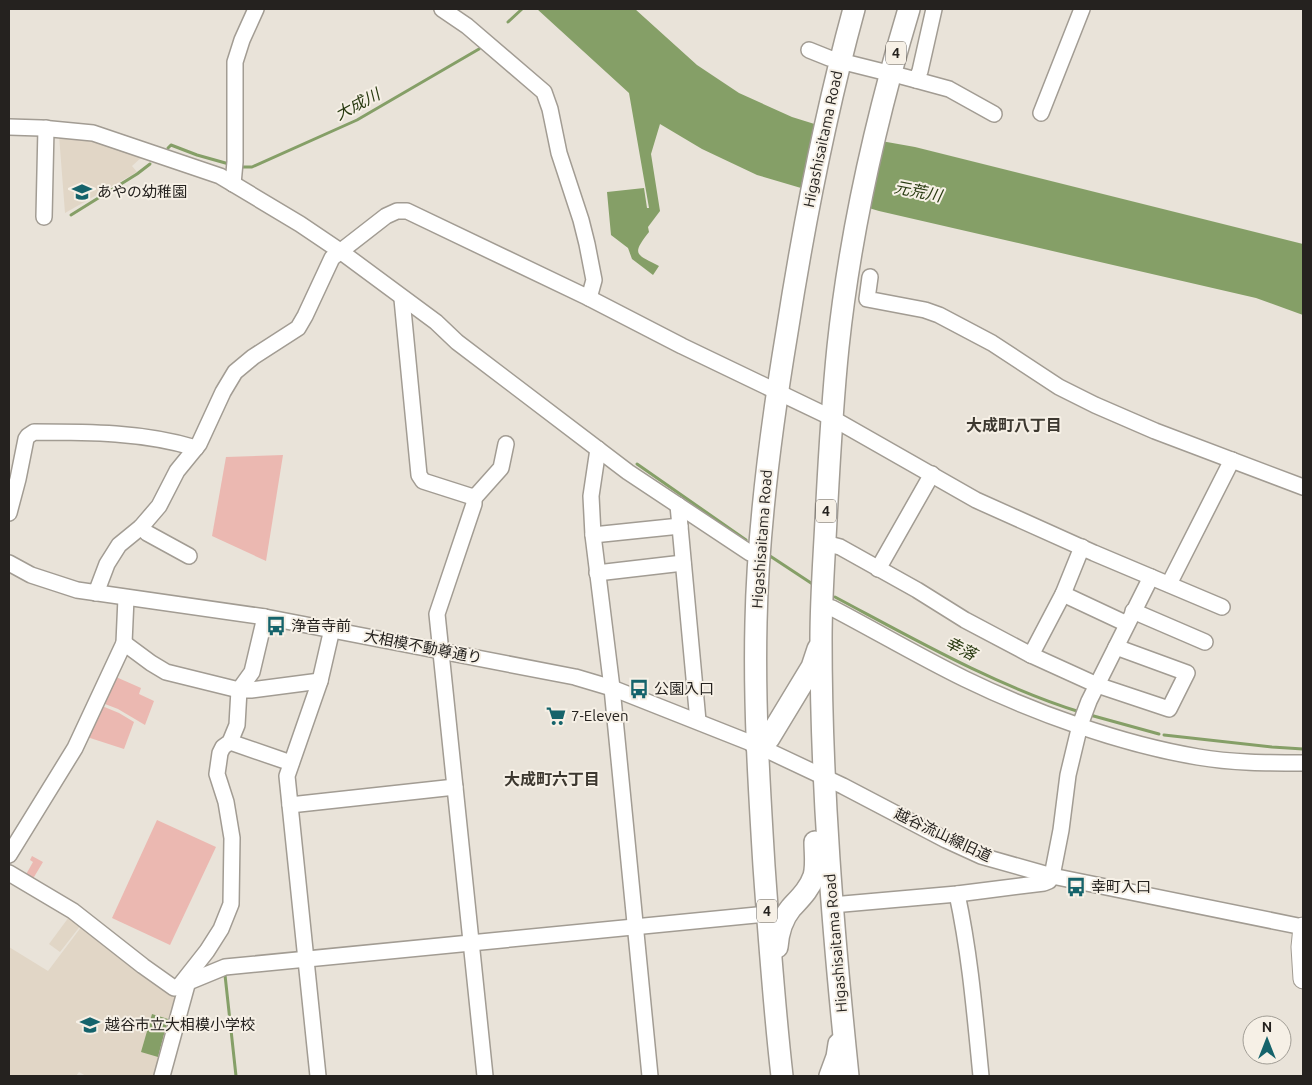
<svg xmlns="http://www.w3.org/2000/svg" width="1312" height="1085" font-family="Ubuntu,'Noto Sans JP',sans-serif">
<style>
.built{fill:#e1d6c6}
.green{fill:#ebb8b1}
.water{fill:#859f67}
.pier{fill:#e9e3d9}
.lines{fill:none;stroke-linecap:round;stroke-linejoin:round}
.stream{stroke:#859f67;stroke-width:3}
.minor-casing{stroke:#a29c93;stroke-width:18}
.major-casing{stroke:#a29c93;stroke-width:21}
.highway-casing{stroke:#a29c93;stroke-width:24}
.minor{stroke:#fff;stroke-width:15}
.major{stroke:#fff;stroke-width:19}
.highway{stroke:#fff;stroke-width:21}
.labels{text-anchor:middle;stroke-width:4;stroke-linejoin:round;paint-order:stroke}
.shield{fill:#f6f0e6;stroke:#64605b;stroke-width:1}
.shield-label{font-size:14px;font-weight:bold;fill:#25221f}
.street-label{font-size:15px;fill:#25221f;stroke:#f6f0e6}
.poi-label{font-size:15px;fill:#25221f;stroke:#f6f0e6;text-anchor:start}
.water-label{font-size:16px;font-style:italic;fill:#283a10;stroke:#f6f0e6}
.neighbourhood-label{font-size:16px;font-weight:bold;fill:#3d3830;stroke:#f6f0e6}
</style>
<rect width="100%" height="100%" fill="#e9e3d9"/>
<g class="built">
<polygon points="59,135 83,136 144,155 132,166 137,172 65,213"/>
<polygon points="69,917 81,925 60,952 49,944"/>
<polygon points="82,926 177,995 158,1076 86,1076 79,1072 76,1076 9,1076 9,947 48,971"/>
</g>
<g class="green">
<polygon points="283,455 266,561 212,536 226,457"/>
<polygon points="116,677 141,688 139,694 154,701 145,725 118,709 105,704"/>
<polygon points="102,706 119,713 134,722 124,749 87,737"/>
<polygon points="157,820 216,847 170,945 112,918"/>
<polygon points="32,856 43,862 31,882 24,878 33,862 30,860"/>
</g>
<g class="water">
<path d="M537,9H635L697,65L739,93L792,117L853,136L915,147L1303,244V315L1256,298L879,211L757,175L702,149L660,124L651,154L660,211L648,227L649,232C631,255 636,254 659,266L653,275L632,259L628,248L611,235L607,192L644,188L647,208H649L629,93Z"/>
<polygon points="152,1014 168,1019 158,1057 141,1052"/>
</g>
<polygon class="pier" points="815,122 854,133 885,139 870,211 800,191"/>
<g class="lines">
<g class="stream">
<polyline points="508,22 522,9"/>
<polyline points="168,148 171,145 197,155 229,164"/>
<polyline points="242,167 252,167 357,120 479,49"/>
<polyline points="71,215 137,174 150,164"/>
<polyline points="637,464 746,540"/>
<polyline points="767,554 814,585"/>
<path d="M835,597C914,639 994,685 1080,712"/>
<polyline points="1090,715 1159,734"/>
<polyline points="1164,735 1272,747 1303,749"/>
<polyline points="225,975 236,1076"/>
</g>
<defs>
<g id="minor">
<polyline points="442,9 467,26 544,92 550,109 559,153 581,220 587,244 594,280 589,298"/>
<polyline points="809,50 829,58"/>
<polyline points="844,62 884,72"/>
<polyline points="901,76 916,80 920,71 934,9"/>
<polyline points="916,80 949,89 994,114"/>
<polyline points="1041,113 1082,9"/>
<polyline points="9,127 41,128 93,133 220,176 300,224 340,251 436,322 457,342 628,472 750,553 759,554"/>
<polyline points="233,184 235,162 235,62 242,40 256,9"/>
<polyline points="44,217 46,128"/>
<polyline points="870,277 867,299 925,310 939,315 992,343 1059,387 1095,405 1155,431 1303,487"/>
<polyline points="402,299 419,475 423,481 473,497 476,496 501,468 506,444"/>
<polyline points="598,449 591,496 593,535 612,688 650,1076"/>
<polyline points="474,496 474,504 437,614 485,1076"/>
<polyline points="678,505 698,721"/>
<path d="M9,513L18,479L26,439L28,436L34,432C89,432 143,432 196,448"/>
<polyline points="141,527 147,533 189,556"/>
<polyline points="593,535 680,526"/>
<polyline points="825,543 840,547 917,590 965,620 1031,655 1097,685 1169,709 1187,673 1116,647"/>
<polyline points="9,563 31,575 77,590 265,617 575,677 612,688 756,745 843,786 946,840 981,856 1052,876 1303,927"/>
<polyline points="878,569 932,474"/>
<polyline points="597,573 683,563"/>
<polyline points="1169,584 1232,460"/>
<polyline points="96,593 107,564 119,545 141,527 159,506 177,471 199,444 223,392 235,372 253,357 298,328 305,316 332,258 386,216 397,211 407,211 589,298 682,346 832,418 976,500 1094,553 1222,607"/>
<polyline points="1063,594 1127,624"/>
<path d="M822,605L832,608C876,631 920,657 965,679C1035,713 1121,744 1198,757C1232,763 1268,763 1303,763"/>
<polyline points="1133,611 1205,642"/>
<polyline points="124,643 151,663 166,672 239,690 251,690 320,681"/>
<polyline points="1031,655 1063,594 1082,547"/>
<polyline points="230,742 291,763"/>
<polyline points="290,805 455,787"/>
<polyline points="9,855 75,748 124,643 126,598"/>
<polyline points="9,873 73,911 143,966 174,988 225,967 767,914"/>
<path d="M957,894C970,954 975,1015 981,1076"/>
<polyline points="832,905 957,894 1044,883 1049,881 1052,876 1061,830 1068,775 1080,725 1089,701 1151,577"/>
<polyline points="181,984 207,951 221,929 231,904 232,838 226,802 217,774 220,753 223,747 230,742 237,725 239,690 252,672 265,617"/>
<polyline points="162,1076 188,981"/>
<polyline points="318,1076 287,776 320,681 332,629"/>
</g>
<polyline id="major" points="1303,927 1301,947 1303,979"/>
<g id="highway">
<polyline points="756,745 764,743 769,738 812,667 818,649"/>
<path d="M777,947C778,933 782,919 791,908C800,898 809,890 814,876C817,865 815,853 815,842"/>
<path d="M782,1076C774,1006 769,936 764,866C759,785 754,704 756,622C758,525 771,428 787,332C804,223 825,115 854,9"/>
<polyline points="830,1076 837,1057 839,1044"/>
<path d="M848,1076C833,931 821,785 821,639C821,599 824,560 826,520C829,462 832,405 838,347C850,233 876,119 909,9"/>
</g>
</defs>
<use href="#minor" class="minor-casing"/>
<use href="#major" class="major-casing"/>
<use href="#highway" class="highway-casing"/>
<use href="#minor" class="minor"/>
<use href="#major" class="major"/>
<use href="#highway" class="highway"/>
</g>
<defs>
<symbol id="school-bare" viewBox="-9 -9 18 18"><path d="M0-5L7-2L0 1L-7-2ZM-4 1L0 2.5L4 1V4Q0 6-4 4Z" fill="#15636b" stroke="#f6f0e6" stroke-width="2.5" paint-order="stroke"/></symbol>
<symbol id="bus-bare" viewBox="-9 -9 18 18"><path d="M-5-6H5V4H4V6H2V4H-2V6H-4V4H-5ZM-3.5-4V0h7V-4ZM-3.5 1.2v1.5H-2V1.2ZM2 1.2v1.5H3.5V1.2Z" fill="#15636b" stroke="#f6f0e6" stroke-width="2.5" paint-order="stroke"/></symbol>
<symbol id="supermarket-bare" viewBox="-9 -9 18 18"><path d="M-6-5.5h2.5l.6 2H6L4.5 2H-2.5L-4.4-4H-6ZM-1.5 3.2a1.3 1.3 0 1 0 .1 0ZM3 3.2a1.3 1.3 0 1 0 .1 0Z" fill="#15636b" stroke="#f6f0e6" stroke-width="2.5" paint-order="stroke"/></symbol>
</defs>
<g fill-rule="evenodd">
<use href="#school-bare" x="68" y="178" width="28" height="28"/>
<use href="#bus-bare" x="262" y="612" width="28" height="28"/>
<use href="#bus-bare" x="625" y="675" width="28" height="28"/>
<use href="#supermarket-bare" x="542" y="702" width="28" height="28"/>
<use href="#bus-bare" x="1062" y="873" width="28" height="28"/>
<use href="#school-bare" x="76" y="1011" width="28" height="28"/>
</g>
<g class="labels">
<g class="shield">
<rect x="886" y="41.5" width="20" height="23" rx="4"/>
<rect x="816" y="499.5" width="20" height="23" rx="4"/>
<rect x="757" y="899.5" width="20" height="23" rx="4"/>
</g>
<g class="shield-label">
<text x="896" y="58">4</text>
<text x="826" y="516">4</text>
<text x="767" y="916">4</text>
</g>
<g class="street-label">
<text transform="translate(823 139) rotate(-78)" y="5">Higashisaitama Road</text>
<text transform="translate(762 539) rotate(-86)" y="5">Higashisaitama Road</text>
<text transform="translate(423 647) rotate(11)" y="5">大相模不動尊通り</text>
<text transform="translate(943 835) rotate(25)" y="5">越谷流山線旧道</text>
<text transform="translate(836 943) rotate(-95)" y="5">Higashisaitama Road</text>
</g>
<g class="poi-label">
<text x="97" y="197">あやの幼稚園</text>
<text x="291" y="631">浄音寺前</text>
<text x="654" y="694">公園入口</text>
<text x="571" y="721">7-Eleven</text>
<text x="1091" y="892">幸町入口</text>
<text x="105" y="1030">越谷市立大相模小学校</text>
</g>
<g class="water-label">
<text transform="translate(357 104) rotate(-28)" y="6">大成川</text>
<text transform="translate(918 191) rotate(11)" y="6">元荒川</text>
<text transform="translate(961 648) rotate(27)" y="6">幸落</text>
</g>
<g class="neighbourhood-label">
<text x="1014" y="431">大成町八丁目</text>
<text x="552" y="785">大成町六丁目</text>
</g>
</g>
<rect width="1312" height="1085" fill="none" stroke="#25221f" stroke-width="20"/>
<g transform="translate(1267 1040)"><circle r="24" fill="#f6f0e6" stroke="#a29e96"/>
<path d="M0-4L9 19L0 12L-9 19Z" fill="#15636b"/>
<text y="-8" font-size="14" font-weight="bold" text-anchor="middle" fill="#25221f">N</text>
</g>
</svg>
